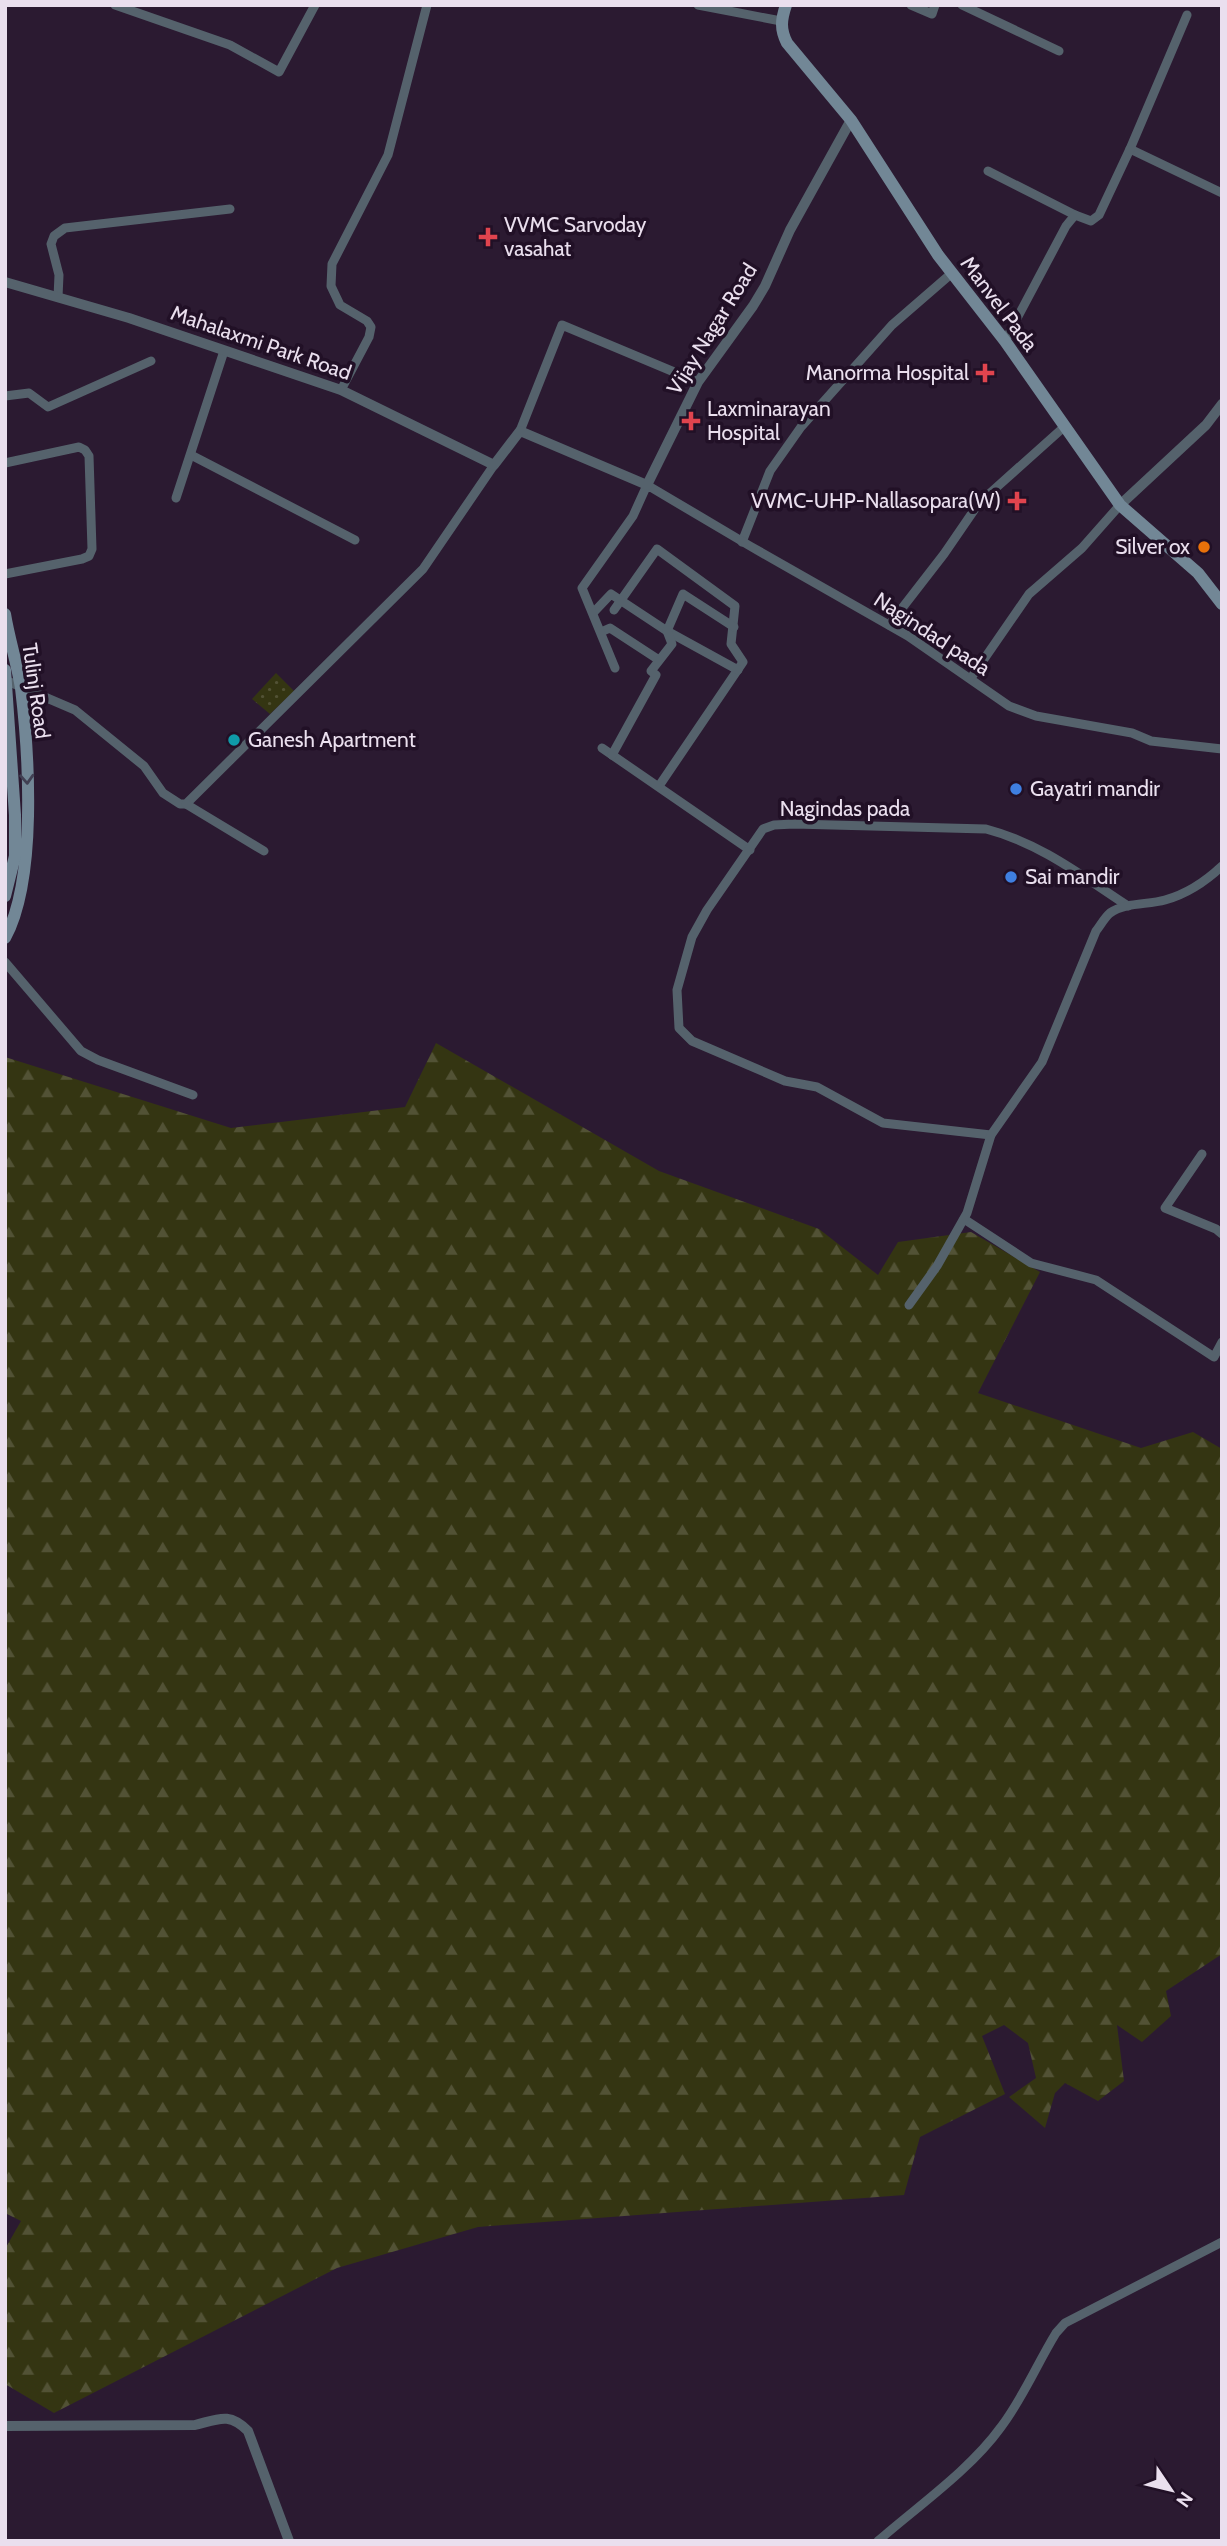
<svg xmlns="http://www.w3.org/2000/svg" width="1227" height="2546" font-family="Cabin,sans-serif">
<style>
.forest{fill:url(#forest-firs)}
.park{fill:url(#park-dots)}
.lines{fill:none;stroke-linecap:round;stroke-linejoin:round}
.minor{stroke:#55626c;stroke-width:9}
.tertiary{stroke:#55626c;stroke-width:10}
.secondary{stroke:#728796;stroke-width:12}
.oneway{stroke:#414053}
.health-dot{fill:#e0444e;stroke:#211026;stroke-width:2.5}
.food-dot{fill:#e8710a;stroke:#211026;stroke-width:2.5}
.culture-dot{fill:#0f9aa8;stroke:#211026;stroke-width:2.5}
.shop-dot{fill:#3f7fe0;stroke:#211026;stroke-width:2.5}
.labels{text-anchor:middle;stroke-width:7;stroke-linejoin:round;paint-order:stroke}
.poi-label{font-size:21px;fill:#eadfee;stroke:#211026;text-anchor:start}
.street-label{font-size:21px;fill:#eadfee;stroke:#211026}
</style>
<defs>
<pattern id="forest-firs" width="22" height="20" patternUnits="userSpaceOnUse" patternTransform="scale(1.75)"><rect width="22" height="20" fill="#343512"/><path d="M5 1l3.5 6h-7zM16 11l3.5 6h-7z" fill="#525235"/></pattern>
<pattern id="park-dots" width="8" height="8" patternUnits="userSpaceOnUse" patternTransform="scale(1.75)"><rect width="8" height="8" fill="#343512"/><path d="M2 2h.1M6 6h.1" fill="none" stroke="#525235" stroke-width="1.8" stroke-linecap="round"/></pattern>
</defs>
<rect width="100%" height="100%" fill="#2b1a31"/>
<polygon class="forest" points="436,1043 659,1171 819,1229 878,1275 898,1242 971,1232 1040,1272 978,1393 1141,1448 1193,1432 1222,1449 1222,1954 1166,1991 1171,2016 1142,2042 1117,2025 1124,2081 1098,2101 1065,2083 1055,2093 1045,2128 1009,2097 1036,2078 1028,2043 1004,2025 982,2036 1005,2094 920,2137 904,2195 478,2227 337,2268 54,2413 5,2384 5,2249 21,2221 5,2213 5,1057 231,1128 405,1107"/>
<polygon class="park" points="276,673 294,691 270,714 252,699"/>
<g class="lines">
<g class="minor">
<polyline points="115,5 230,45 279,72 315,5"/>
<polyline points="698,5 781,21"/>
<polyline points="911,5 932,14 935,5"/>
<polyline points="962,5 1059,51"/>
<polyline points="1130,149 1222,193"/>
<polyline points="988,171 1075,215"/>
<polyline points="58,297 59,275 51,244 54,236 65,228 230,209"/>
<polyline points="1005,341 1066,226 1075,215 1091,221 1099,215 1130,149 1187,15"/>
<polyline points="341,390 369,337 371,327 367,321 340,305 331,286 332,264 388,155 427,5"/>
<polyline points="5,396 29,393 48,407 151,361"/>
<polyline points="520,431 562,325 698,382"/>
<polyline points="191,455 355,540"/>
<polyline points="5,463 79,447 85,450 89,456 92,549 89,556 82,559 5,574"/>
<polyline points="176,498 224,351"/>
<polyline points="742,542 770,471 801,427 892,325 952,273"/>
<polyline points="614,610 657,549 735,606 731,644 743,662 659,786"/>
<polyline points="593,613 611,594 667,631 738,670"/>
<polyline points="889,625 944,554 979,503 1064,427"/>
<polyline points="601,632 610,628 659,660"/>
<polyline points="615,668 582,588 633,516 647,485 750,546 908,636 1009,706 1036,716 1132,733 1151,741 1222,749"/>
<polyline points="971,678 1029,594 1082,548 1120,505"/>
<polyline points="5,680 75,710 144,766 163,793 180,804 186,804 423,569 494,465"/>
<polyline points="602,748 750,850"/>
<polyline points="612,755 656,675 651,671 672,644 667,631 683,594 734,627"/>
<polyline points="186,804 264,851"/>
<polyline points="5,962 81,1051 98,1060 193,1095"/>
<path d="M991,1135L883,1123L817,1087L785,1081L692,1041L679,1028L677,990L692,937L707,910L763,829L774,825L794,824L986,829C1040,843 1082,876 1128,906"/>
<polyline points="1202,1154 1165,1208 1216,1229 1222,1234"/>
<polyline points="964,1219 1031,1263 1096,1280 1214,1357 1222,1342"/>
<path d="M909,1305L937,1266L967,1213L991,1135L1042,1062L1096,931C1100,926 1105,917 1110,913C1125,902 1148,905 1165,900C1187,894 1205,882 1222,866"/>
<path d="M878,2541C918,2506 970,2470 1001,2427C1023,2398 1037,2364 1056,2333L1065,2323L1222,2242"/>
</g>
<g class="tertiary">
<polyline points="5,282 129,318 341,390 494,465 520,431 647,485 698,382 753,306 765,286 790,230 851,120"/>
<polyline points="1120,505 1206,425 1222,404"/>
<path d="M5,2426L195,2425C219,2419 229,2412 248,2431L289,2541"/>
</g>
<g class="secondary">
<path d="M786,5C781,20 780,29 787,43L851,120L938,255L1005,341L1120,505L1198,573L1222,604"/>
<path d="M5,614C9,639 17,663 21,688C29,755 37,879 5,938"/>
<polyline points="5,670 15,815 15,856 5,896"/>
</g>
</g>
<defs><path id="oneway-chevron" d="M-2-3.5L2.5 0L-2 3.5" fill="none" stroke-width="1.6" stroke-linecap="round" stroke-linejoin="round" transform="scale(1.75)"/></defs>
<use class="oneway" href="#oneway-chevron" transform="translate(27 779) rotate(87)"/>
<g class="health-dot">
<path d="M484.5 226.5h7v7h7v7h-7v7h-7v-7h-7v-7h7z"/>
<path d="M981.5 362.5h7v7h7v7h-7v7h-7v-7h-7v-7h7z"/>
<path d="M687.5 410.5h7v7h7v7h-7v7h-7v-7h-7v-7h7z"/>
<path d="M1013.5 490.5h7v7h7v7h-7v7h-7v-7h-7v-7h7z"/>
</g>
<circle class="food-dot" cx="1204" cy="547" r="7"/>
<circle class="culture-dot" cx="234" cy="740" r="7"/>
<g class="shop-dot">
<circle cx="1016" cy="789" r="7"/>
<circle cx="1011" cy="877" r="7"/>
</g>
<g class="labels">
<g class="poi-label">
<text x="504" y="232">VVMC Sarvoday<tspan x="504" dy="24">vasahat</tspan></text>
<text x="969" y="380" text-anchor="end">Manorma Hospital</text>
<text x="707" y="416">Laxminarayan<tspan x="707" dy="24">Hospital</tspan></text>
<text x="1001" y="508" text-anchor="end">VVMC-UHP-Nallasopara(W)</text>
<text x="1190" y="554" text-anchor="end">Silver ox</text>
<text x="248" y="747">Ganesh Apartment</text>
<text x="1030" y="796">Gayatri mandir</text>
<text x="1025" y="884">Sai mandir</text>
</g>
<g class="street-label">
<text transform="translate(999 304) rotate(53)" y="7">Manvel Pada</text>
<text transform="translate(712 329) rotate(-58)" y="7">Vijay Nagar Road</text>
<text transform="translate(261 343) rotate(19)" y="7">Mahalaxmi Park Road</text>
<text transform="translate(932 634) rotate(33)" y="7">Nagindad pada</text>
<text transform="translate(36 691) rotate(82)" y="7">Tulinj Road</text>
<text x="845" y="816">Nagindas pada</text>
</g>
</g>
<rect width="1227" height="2546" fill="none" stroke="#eadfee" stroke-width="14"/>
<g transform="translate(1171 2490) rotate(125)" stroke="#211026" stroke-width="5" paint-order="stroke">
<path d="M0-5L12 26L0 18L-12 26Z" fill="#eadfee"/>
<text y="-10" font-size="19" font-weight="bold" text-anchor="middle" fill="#eadfee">N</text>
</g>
</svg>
